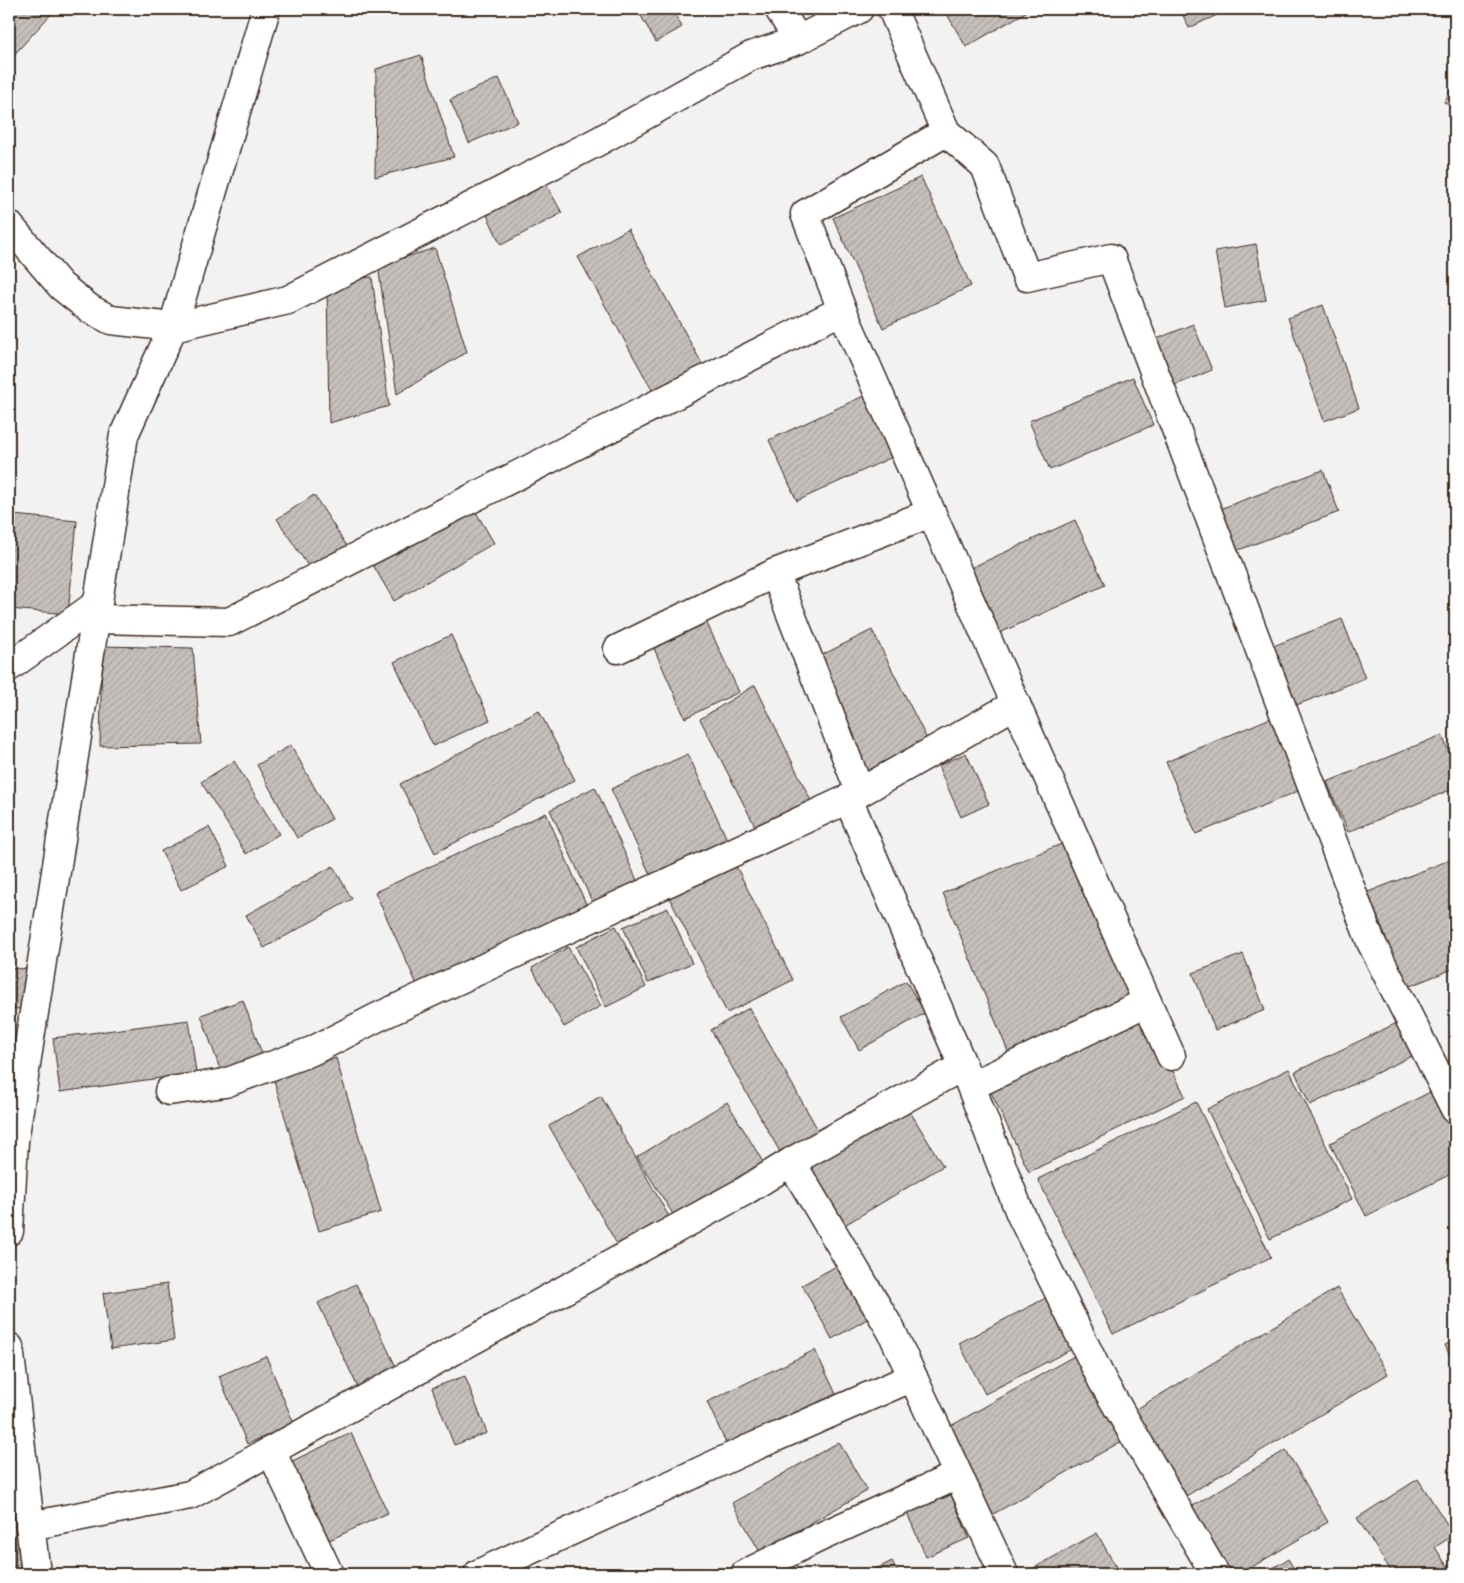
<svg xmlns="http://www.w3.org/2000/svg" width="1464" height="1583" font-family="Kalam,sans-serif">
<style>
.building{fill:url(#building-hatch);stroke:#3b2a1e}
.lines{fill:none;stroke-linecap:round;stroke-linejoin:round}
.minor-casing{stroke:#3b2a1e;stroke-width:31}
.minor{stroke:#fff;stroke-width:28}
</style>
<defs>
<pattern id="building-hatch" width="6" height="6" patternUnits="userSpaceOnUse" patternTransform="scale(1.25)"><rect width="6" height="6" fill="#c6c0bd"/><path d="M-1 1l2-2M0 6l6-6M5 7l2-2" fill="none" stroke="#aba5a2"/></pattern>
</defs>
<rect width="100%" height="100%" fill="#f3f2f2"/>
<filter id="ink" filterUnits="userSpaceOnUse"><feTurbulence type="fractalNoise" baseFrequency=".02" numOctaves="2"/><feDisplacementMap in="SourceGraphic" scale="10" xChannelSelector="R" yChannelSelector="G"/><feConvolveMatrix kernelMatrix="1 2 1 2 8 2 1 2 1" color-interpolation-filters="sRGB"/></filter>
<g filter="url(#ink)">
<g class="building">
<polygon points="9,9 48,9 52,13 10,59"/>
<polygon points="637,9 672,9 682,27 656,42"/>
<polygon points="944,9 1024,9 1026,12 966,47"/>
<polygon points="1180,9 1230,9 1189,28"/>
<polygon points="421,55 454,157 375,177 376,69"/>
<polygon points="499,78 518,122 469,143 450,100"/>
<polygon points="1455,84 1455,109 1444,102"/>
<polygon points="921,177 971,286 883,328 833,218"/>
<polygon points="546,184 562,213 501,245 487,215"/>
<polygon points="628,229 705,369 656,397 578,257"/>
<polygon points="1256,244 1266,300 1225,308 1215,251"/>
<polygon points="435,248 467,352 397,394 378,266"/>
<polygon points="372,277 389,406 329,423 327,281"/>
<polygon points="1323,305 1359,408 1324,421 1288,318"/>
<polygon points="1193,324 1212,370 1166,389 1147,343"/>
<polygon points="1133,377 1153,425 1050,470 1029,421"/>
<polygon points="872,392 901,453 797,501 769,440"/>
<polygon points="1323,470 1339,512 1228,554 1212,512"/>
<polygon points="314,495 352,554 316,578 277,519"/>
<polygon points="473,507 494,543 394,601 373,565"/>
<polygon points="13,515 77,521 68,614 9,609 9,564"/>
<polygon points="1075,520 1105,585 993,636 964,571"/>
<polygon points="705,619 739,692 685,718 652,644"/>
<polygon points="1342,619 1365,678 1289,708 1266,649"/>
<polygon points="872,630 929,743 868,774 812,660"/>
<polygon points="451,635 490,720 433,746 394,662"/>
<polygon points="102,646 193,648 201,744 100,746"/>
<polygon points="755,685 811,801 757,830 700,719"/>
<polygon points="539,711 575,780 435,853 400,784"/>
<polygon points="1273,717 1303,789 1196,834 1166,762"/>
<polygon points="1442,735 1455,768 1455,788 1348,832 1327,782"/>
<polygon points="291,745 332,819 297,838 257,765"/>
<polygon points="966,753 989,804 961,817 938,766"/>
<polygon points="688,754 731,848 654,883 611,789"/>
<polygon points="234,761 279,834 246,854 201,782"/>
<polygon points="595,787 640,887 596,910 550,810"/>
<polygon points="546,813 590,913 419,989 375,892"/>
<polygon points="209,827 229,866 181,890 161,851"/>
<polygon points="1071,840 1136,1001 1009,1054 943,893"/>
<polygon points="1455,858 1455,968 1405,988 1368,892"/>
<polygon points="734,862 793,980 727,1013 668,895"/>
<polygon points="333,866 352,899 264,948 246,915"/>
<polygon points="668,908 692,963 648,983 623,927"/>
<polygon points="616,926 646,987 606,1007 576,947"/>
<polygon points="568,947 601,1006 564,1027 532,968"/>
<polygon points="1243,954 1265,1010 1215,1030 1193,973"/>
<polygon points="9,968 31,969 29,1010 9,1008"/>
<polygon points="906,981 925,1013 859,1050 841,1017"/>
<polygon points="243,1000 263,1057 221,1072 201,1015"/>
<polygon points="749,1008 822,1137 784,1159 711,1030"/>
<polygon points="1144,1012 1185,1096 1029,1172 989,1088"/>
<polygon points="189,1020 196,1073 60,1092 53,1038"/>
<polygon points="1403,1020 1418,1053 1310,1105 1295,1072"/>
<polygon points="336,1058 381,1212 319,1231 273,1077"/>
<polygon points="1289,1069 1352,1199 1270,1239 1207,1109"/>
<polygon points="1436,1089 1455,1127 1455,1172 1366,1216 1330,1143"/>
<polygon points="601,1096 672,1222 621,1251 549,1126"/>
<polygon points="727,1102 766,1167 678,1222 637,1157"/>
<polygon points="1196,1102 1271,1257 1113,1334 1038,1179"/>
<polygon points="906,1105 943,1166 843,1226 806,1165"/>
<polygon points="842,1263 871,1317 832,1339 802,1285"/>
<polygon points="167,1284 174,1340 111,1349 103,1293"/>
<polygon points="356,1284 401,1377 362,1396 318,1303"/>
<polygon points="1337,1288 1388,1374 1181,1499 1130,1413"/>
<polygon points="1046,1298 1072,1349 985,1394 959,1343"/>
<polygon points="1455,1340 1455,1368 1445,1345"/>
<polygon points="815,1350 836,1394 727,1445 707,1402"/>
<polygon points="266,1356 294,1424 247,1444 219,1376"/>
<polygon points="1074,1356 1122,1441 988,1517 940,1432"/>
<polygon points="465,1376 487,1433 454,1445 432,1388"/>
<polygon points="351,1433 388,1513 325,1542 288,1463"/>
<polygon points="839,1442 867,1491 760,1552 732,1503"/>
<polygon points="1286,1450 1328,1522 1240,1574 1231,1574 1191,1507"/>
<polygon points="1418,1479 1454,1535 1435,1547 1452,1574 1393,1574 1357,1518"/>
<polygon points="948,1487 969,1538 926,1557 904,1506"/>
<polygon points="1097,1533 1117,1569 1108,1574 1023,1574"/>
<polygon points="17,1534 28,1561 9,1569 9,1537"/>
<polygon points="1288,1559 1297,1574 1263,1574"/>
<polygon points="892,1561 899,1574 866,1574"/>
</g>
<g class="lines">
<defs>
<g id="minor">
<polyline points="779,9 798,40"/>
<polyline points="946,132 985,166 1027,277 1111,258 1371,942 1455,1109"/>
<polyline points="9,225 61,286 90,309 111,320 173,327 288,300 597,142 751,56 798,40 859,9"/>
<polyline points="842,310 1171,1056"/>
<polyline points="775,573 860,792"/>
<polyline points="95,619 229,622 842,310 805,214 946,132 892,9"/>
<polyline points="618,649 775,573 931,513"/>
<polyline points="9,667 97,604"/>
<polyline points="848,799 963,1066 1020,1213 1103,1382 1215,1574"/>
<polyline points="971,1086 1147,1002"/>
<polyline points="169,1091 225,1083 312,1051 378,1017 848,799 1016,704"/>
<polyline points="791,1162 891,1330 1004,1574"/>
<polyline points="9,1231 14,1141 124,435 173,327 266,9"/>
<polyline points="9,1347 36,1574"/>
<polyline points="271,1451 329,1574"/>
<polyline points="30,1526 190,1495 743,1192 791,1162 963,1066"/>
<polyline points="478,1574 744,1451 913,1377"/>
<polyline points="745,1574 818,1538 958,1475"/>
</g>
</defs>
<use href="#minor" class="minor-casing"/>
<use href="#minor" class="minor"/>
</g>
</g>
<rect width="1464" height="1583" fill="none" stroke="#fff" stroke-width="30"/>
<rect x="15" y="15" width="1434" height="1553" fill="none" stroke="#3b2a1e" stroke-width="2" filter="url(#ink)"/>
</svg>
